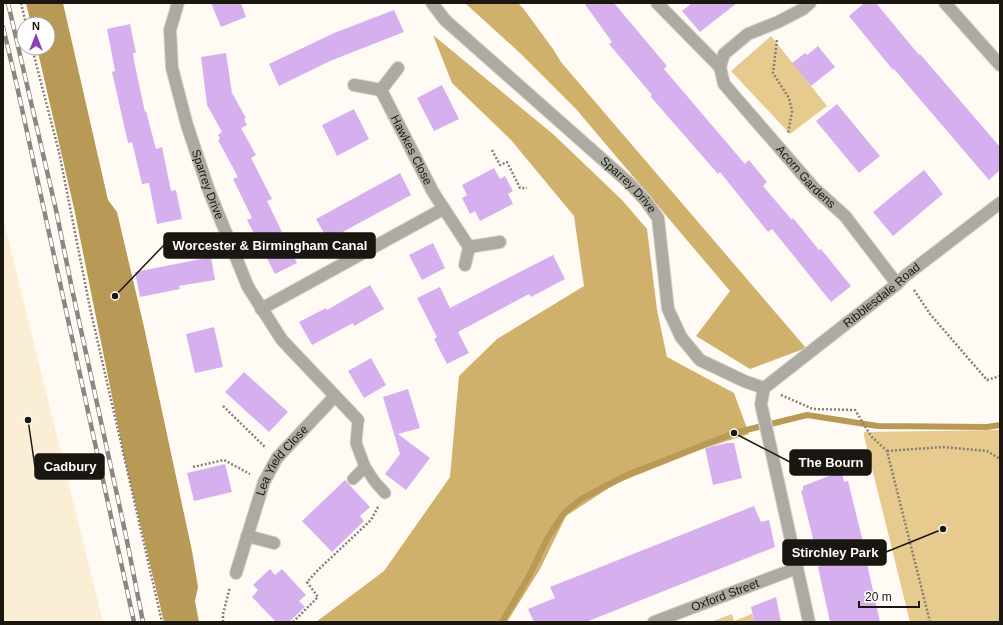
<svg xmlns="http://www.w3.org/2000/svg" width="1003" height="625" font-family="Helvetica,sans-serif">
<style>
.built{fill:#faeed5}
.green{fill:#e7cb8e}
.forest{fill:#cfb16c}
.water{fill:#b89955}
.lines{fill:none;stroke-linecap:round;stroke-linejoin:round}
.stream{stroke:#b89955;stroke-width:6}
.building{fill:#d6b0ee}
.lane-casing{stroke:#dad7d0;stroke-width:13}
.street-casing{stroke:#dad7d0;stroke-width:14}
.path{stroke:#827f78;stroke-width:2.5;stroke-dasharray:2 2;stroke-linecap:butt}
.lane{stroke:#adaaa2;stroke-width:11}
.street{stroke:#adaaa2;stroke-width:12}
.rail-casing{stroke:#8a8780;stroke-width:4.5}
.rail{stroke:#fff;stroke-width:3;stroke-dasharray:9;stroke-linecap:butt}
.labels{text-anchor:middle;stroke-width:3;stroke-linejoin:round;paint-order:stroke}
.street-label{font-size:12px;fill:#1a1711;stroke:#fff}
.leader{fill:none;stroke:#1a1711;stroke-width:1.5}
.callout-dot{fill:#1a1711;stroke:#fff;stroke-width:1.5}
.callout{fill:#1a1711;stroke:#1a1711;stroke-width:1.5}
.callout-label{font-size:13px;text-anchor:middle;font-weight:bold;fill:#fff}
</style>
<rect width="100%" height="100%" fill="#fffbf4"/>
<polygon class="built" points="3,218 103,622 3,622"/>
<g class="green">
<polygon points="771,36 827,106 790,134 731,71"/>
<polygon points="1000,430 1000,622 910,622 864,436 864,432"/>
<polygon points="732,614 734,621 752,614 754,622 711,622"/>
</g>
<g class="forest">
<polygon points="465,3 518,3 523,8 553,49 561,62 806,348 750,369 696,336 730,291 576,109 520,53"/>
<polygon points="433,35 553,134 622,200 647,229 657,310 667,357 734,393 749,434 705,448 615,484 566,516 540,569 507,622 316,622 384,571 450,477 459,376 497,339 584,286 574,216 511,140 452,83"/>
</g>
<polygon class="water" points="26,3 63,3 108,200 117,212 144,327 192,551 198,587 195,601 199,622 164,622 125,461 74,208 37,48 48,48 48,24 31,24"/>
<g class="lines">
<polyline class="stream" points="502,622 529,576 548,537 564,513 581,499 627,475 734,433 807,415 878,426 987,427 1000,425"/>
</g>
<g class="building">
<polygon points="211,3 241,3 246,17 221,27"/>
<polygon points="584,3 614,3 667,66 664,69 745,164 749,160 767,182 763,186 792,220 793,218 819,250 821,249 851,286 831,302 772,229 768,232 720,172 718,174 650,96 652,95 609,44 612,42"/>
<polygon points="692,3 737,3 700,32 682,11"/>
<polygon points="864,3 876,3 919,55 920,54 1000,147 1000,170 989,180 894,69 893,70 849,16"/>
<polygon points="394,10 404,32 330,61 279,86 269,64 334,33"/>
<polygon points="130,24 136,53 133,53 134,61 145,112 146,111 156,149 162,147 171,191 176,190 182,219 157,224 149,183 142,184 132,142 128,143 112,72 115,71 107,29"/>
<polygon points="818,46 835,67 811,86 792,63 805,53 807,55"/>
<polygon points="226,53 232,93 246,118 244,119 247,125 241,128 256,155 251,158 272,199 267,201 297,263 275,274 247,220 252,218 233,179 238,177 218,140 220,139 218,135 222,132 207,105 201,57"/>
<polygon points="442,85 459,119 434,131 417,98"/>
<polygon points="837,104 880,156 859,173 816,121"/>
<polygon points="354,109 369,139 337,156 322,125"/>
<polygon points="494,168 500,179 505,176 513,191 508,194 513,204 480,221 475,211 470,214 462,198 467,195 462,185"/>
<polygon points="924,170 943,194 893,236 873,212"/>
<polygon points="400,173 411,195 328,240 316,219"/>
<polygon points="433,243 445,268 422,280 409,255"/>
<polygon points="553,255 565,279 531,297 529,294 458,332 469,353 447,364 434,339 437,337 417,298 440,287 450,308 510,277"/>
<polygon points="211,257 215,280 179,286 180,289 140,297 135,272"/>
<polygon points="370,285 384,309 354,326 353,323 312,345 299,322 326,308 327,310"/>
<polygon points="214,327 223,367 195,373 186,334"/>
<polygon points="371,358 386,385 364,398 348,371"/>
<polygon points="244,372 288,412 269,432 225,392"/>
<polygon points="408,389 420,428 398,434 430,458 406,490 385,474 400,454 383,397"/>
<polygon points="727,443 734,443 742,478 713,485 705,448"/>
<polygon points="225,464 232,492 194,501 187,473"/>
<polygon points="842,471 844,482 848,481 865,550 864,550 880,622 830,622 818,567 820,566 801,491 803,490 803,486"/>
<polygon points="345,480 370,507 360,516 364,521 332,552 302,521"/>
<polygon points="754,506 761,522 769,520 775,547 586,622 534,622 528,609 555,598 550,587"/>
<polygon points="270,569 275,575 282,569 306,595 299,601 305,607 289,622 276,622 252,597 258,590 253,585"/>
<polygon points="776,597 781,622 754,622 751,607"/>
</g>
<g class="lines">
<defs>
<g id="lane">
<polyline points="358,420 356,443 365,467 375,482 385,493"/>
<polyline points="353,479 365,467"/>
</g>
<g id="street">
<path id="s1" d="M178,3L170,30L172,68L187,125L209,191L248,287L282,340L358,420"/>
<path id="s2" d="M432,3L445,20L628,182L645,200L658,218L668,309L681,337L700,360L744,381L764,388"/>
<path id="s3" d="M657,3L720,67L724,84L814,188L845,216L897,284"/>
<polyline points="945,3 1000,65"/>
<polyline points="720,67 724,54 748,34 778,22 803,9 810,3"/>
<path id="s4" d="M398,68L381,90L433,192L469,247L465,265"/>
<polyline points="354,85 381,90"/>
<polyline points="469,247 500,242"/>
<polyline points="261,309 443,209"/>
<path id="s5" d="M764,388L897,284L905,276L1000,203"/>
<polyline points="764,388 761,404 809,622"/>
<polyline points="247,536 274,543"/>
<path id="s6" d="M236,573L264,482L277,458L335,396"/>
<path id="s7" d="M654,622L797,568"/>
</g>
</defs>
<use href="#lane" class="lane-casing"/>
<use href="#street" class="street-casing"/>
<g class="path">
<polyline points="21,3 26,24"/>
<polyline points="777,40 773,73 789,98 792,111 788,134"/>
<polyline points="32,48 59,152 90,308 162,622"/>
<polyline points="492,150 500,165 507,162 520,188 527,188"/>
<polyline points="914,290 930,314 987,380 1000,376"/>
<polyline points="781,395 813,409 855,410 871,436 887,451 930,622"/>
<polyline points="223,406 266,448"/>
<polyline points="887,451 943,447 987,451 1000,459"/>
<polyline points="193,467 224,460 250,474"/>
<polyline points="223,622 223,614 230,587"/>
<polyline points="293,622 318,597 307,582 319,569 371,520 379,505"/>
</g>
<use href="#lane" class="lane"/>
<use href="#street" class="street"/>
<defs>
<g id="rail">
<polyline points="8,3 56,210 72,289 126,536 143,622"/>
<polyline points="3,27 17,86 134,622"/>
</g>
</defs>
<use href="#rail" class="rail-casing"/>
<use href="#rail" class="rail"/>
</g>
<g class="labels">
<g class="street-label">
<text dy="4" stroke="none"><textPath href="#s4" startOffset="95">Hawkes Close</textPath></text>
<text dy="4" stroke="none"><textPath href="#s3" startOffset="231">Acorn Gardens</textPath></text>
<text dy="4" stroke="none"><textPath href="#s1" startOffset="188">Sparrey Drive</textPath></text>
<text dy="4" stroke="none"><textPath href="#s2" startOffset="268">Sparrey Drive</textPath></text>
<text dy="4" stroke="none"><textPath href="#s5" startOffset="150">Ribblesdale Road</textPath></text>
<text dy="4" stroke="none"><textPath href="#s6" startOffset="123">Lea Yield Close</textPath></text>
<text dy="4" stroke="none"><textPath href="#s7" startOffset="76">Oxford Street</textPath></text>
</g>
</g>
<path class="leader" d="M115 296L164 245M734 433L790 462M28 420L35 467M943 529L886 552"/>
<g class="callout-dot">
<circle cx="115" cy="296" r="4"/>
<circle cx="734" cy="433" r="4"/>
<circle cx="28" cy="420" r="4"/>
<circle cx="943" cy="529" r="4"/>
</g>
<g class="callout">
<rect x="164" y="233" width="211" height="25" rx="4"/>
<rect x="790" y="450" width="81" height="25" rx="4"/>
<rect x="35" y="454" width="69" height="25" rx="4"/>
<rect x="783" y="540" width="103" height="25" rx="4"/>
</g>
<g class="callout-label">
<text x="270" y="250">Worcester &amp; Birmingham Canal</text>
<text x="831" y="467">The Bourn</text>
<text x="70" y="471">Cadbury</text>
<text x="835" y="557">Stirchley Park</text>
</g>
<rect width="1003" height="625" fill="none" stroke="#1a1711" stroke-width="8"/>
<g transform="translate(36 36)"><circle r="19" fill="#ffffff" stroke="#a3a2a0"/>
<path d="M0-3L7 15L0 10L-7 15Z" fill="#8a40b2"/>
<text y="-6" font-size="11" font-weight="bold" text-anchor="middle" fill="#1a1711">N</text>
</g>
<path d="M859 601v6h60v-6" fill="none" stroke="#1a1711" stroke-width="2"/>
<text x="865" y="601" font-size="12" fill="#1a1711" stroke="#ffffff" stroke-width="3" paint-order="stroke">20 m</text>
</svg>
